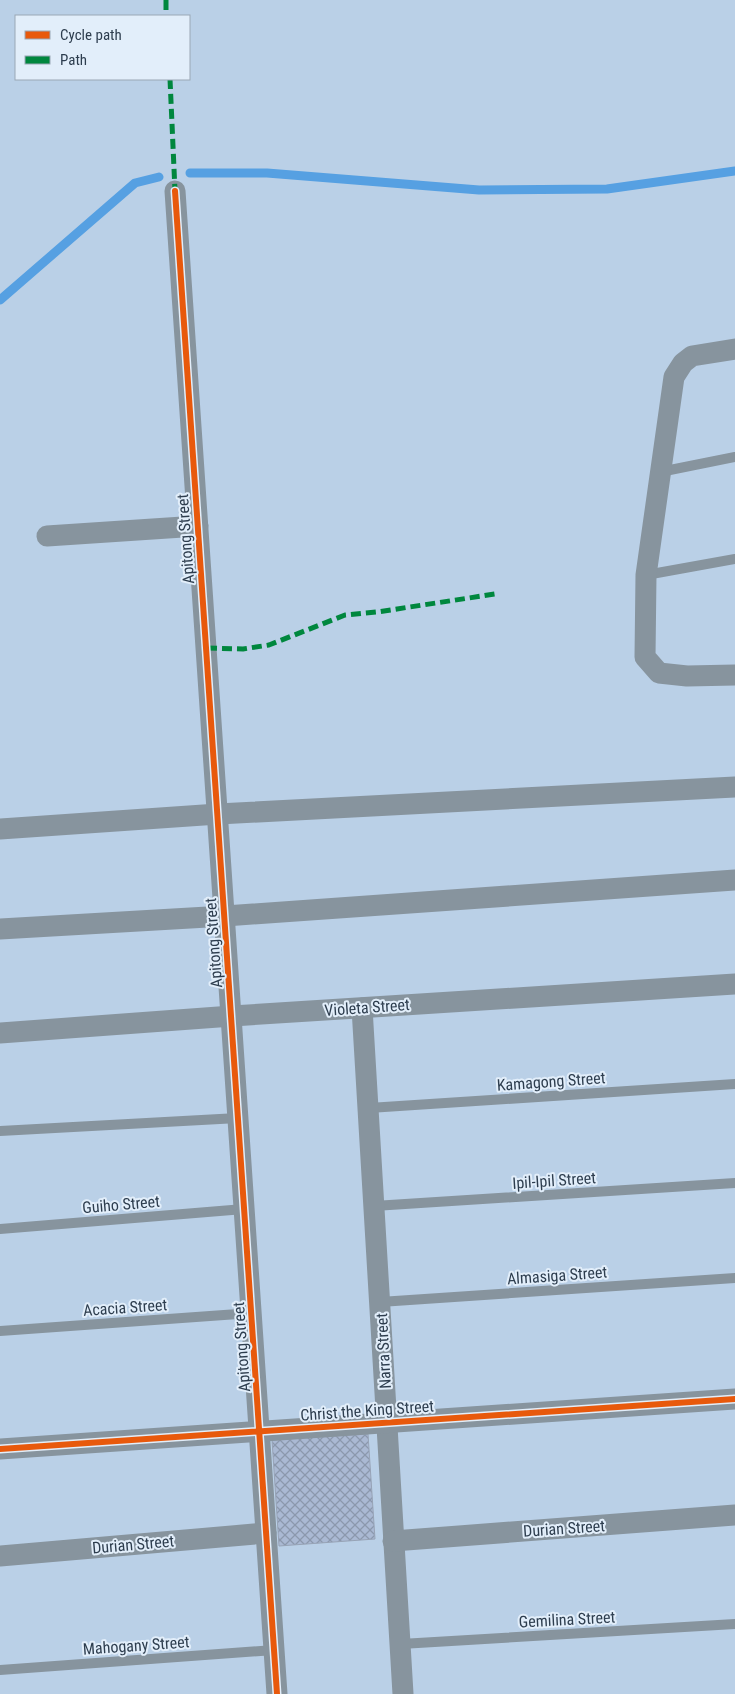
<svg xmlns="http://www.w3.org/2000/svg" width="735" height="1694" font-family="'Roboto Condensed',sans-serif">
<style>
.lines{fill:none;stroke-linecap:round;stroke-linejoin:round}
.stream{stroke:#56a0e2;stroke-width:9}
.building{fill:url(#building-cross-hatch);stroke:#97a3b6}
.lane{stroke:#87949e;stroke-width:10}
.street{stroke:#87949e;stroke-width:21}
.quiet{stroke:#00873e;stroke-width:5;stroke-dasharray:10 5;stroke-linecap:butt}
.cycleway-casing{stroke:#e2eefa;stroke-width:9}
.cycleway{stroke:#e8590c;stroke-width:6}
.labels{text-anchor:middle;stroke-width:4;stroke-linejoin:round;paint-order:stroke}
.street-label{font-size:16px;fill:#2d3d4e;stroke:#e2eefa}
</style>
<defs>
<pattern id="building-cross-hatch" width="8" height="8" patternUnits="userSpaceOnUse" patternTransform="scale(1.25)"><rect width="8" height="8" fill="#aab9d3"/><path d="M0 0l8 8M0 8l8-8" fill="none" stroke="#8b98ad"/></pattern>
</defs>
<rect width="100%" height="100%" fill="#bad0e7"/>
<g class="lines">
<g class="stream">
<polyline points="190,173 267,173 479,190 607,189 735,171"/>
<polyline points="0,300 135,183 159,177"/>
</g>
</g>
<polygon class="building" points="368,1434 375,1539 279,1546 272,1440"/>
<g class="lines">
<g class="lane">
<polyline points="660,472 735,457"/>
<polyline points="646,575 735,559"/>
<polyline points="369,1108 735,1084"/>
<polyline points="0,1131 238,1118"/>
<polyline points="374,1206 735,1183"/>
<polyline points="0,1229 244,1209"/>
<polyline points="380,1302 735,1278"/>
<polyline points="0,1331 252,1313"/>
<polyline points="401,1644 735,1624"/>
<polyline points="0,1670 274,1650"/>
</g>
<g class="street">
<polyline points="175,191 277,1694"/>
<polyline points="735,349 692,356 683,363 674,377 646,575 645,657 659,673 687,676 735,675"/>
<polyline points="47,536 198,526"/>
<polyline points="0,829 218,814 735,787"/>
<polyline points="0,929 225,916 735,880"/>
<polyline points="362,1008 403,1694"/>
<polyline points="0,1033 232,1016 735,984"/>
<polyline points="0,1449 735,1399"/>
<polyline points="393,1541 735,1515"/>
<polyline points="0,1556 266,1533"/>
</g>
<g class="quiet">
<polyline points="166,0 166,16"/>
<polyline points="170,79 175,191"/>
<polyline points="207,648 243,649 269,645 345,615 377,612 495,594"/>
</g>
<defs>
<g id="cycleway">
<polyline points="175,191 277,1694"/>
<polyline points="0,1449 735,1399"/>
</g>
</defs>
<use href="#cycleway" class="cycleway-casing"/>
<use href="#cycleway" class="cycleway"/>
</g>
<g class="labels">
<g class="street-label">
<text transform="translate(185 539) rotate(-94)" y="6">Apitong Street</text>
<text transform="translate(213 943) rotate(-94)" y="6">Apitong Street</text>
<text transform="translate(367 1007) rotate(-4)" y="6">Violeta Street</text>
<text transform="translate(551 1081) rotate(-4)" y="6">Kamagong Street</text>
<text transform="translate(554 1180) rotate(-4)" y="6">Ipil-Ipil Street</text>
<text transform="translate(121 1204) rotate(-5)" y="6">Guiho Street</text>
<text transform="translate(557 1275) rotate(-4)" y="6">Almasiga Street</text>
<text transform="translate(125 1307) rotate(-4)" y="6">Acacia Street</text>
<text transform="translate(241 1347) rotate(-94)" y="6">Apitong Street</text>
<text transform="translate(383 1351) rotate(-93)" y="6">Narra Street</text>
<text transform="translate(367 1410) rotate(-4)" y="6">Christ the King Street</text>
<text transform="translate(564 1528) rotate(-4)" y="6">Durian Street</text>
<text transform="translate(133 1544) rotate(-5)" y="6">Durian Street</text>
<text transform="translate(567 1619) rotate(-3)" y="6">Gemilina Street</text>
<text transform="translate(136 1645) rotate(-4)" y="6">Mahogany Street</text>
</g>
</g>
<rect x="15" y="15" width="175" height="65" fill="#e2eefa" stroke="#9aa7b5"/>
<rect x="25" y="31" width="25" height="8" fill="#e8590c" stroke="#9aa7b5"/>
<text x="60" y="40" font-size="15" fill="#2d3d4e">Cycle path</text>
<rect x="25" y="56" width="25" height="8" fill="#00873e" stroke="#9aa7b5"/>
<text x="60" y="65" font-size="15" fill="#2d3d4e">Path</text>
</svg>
